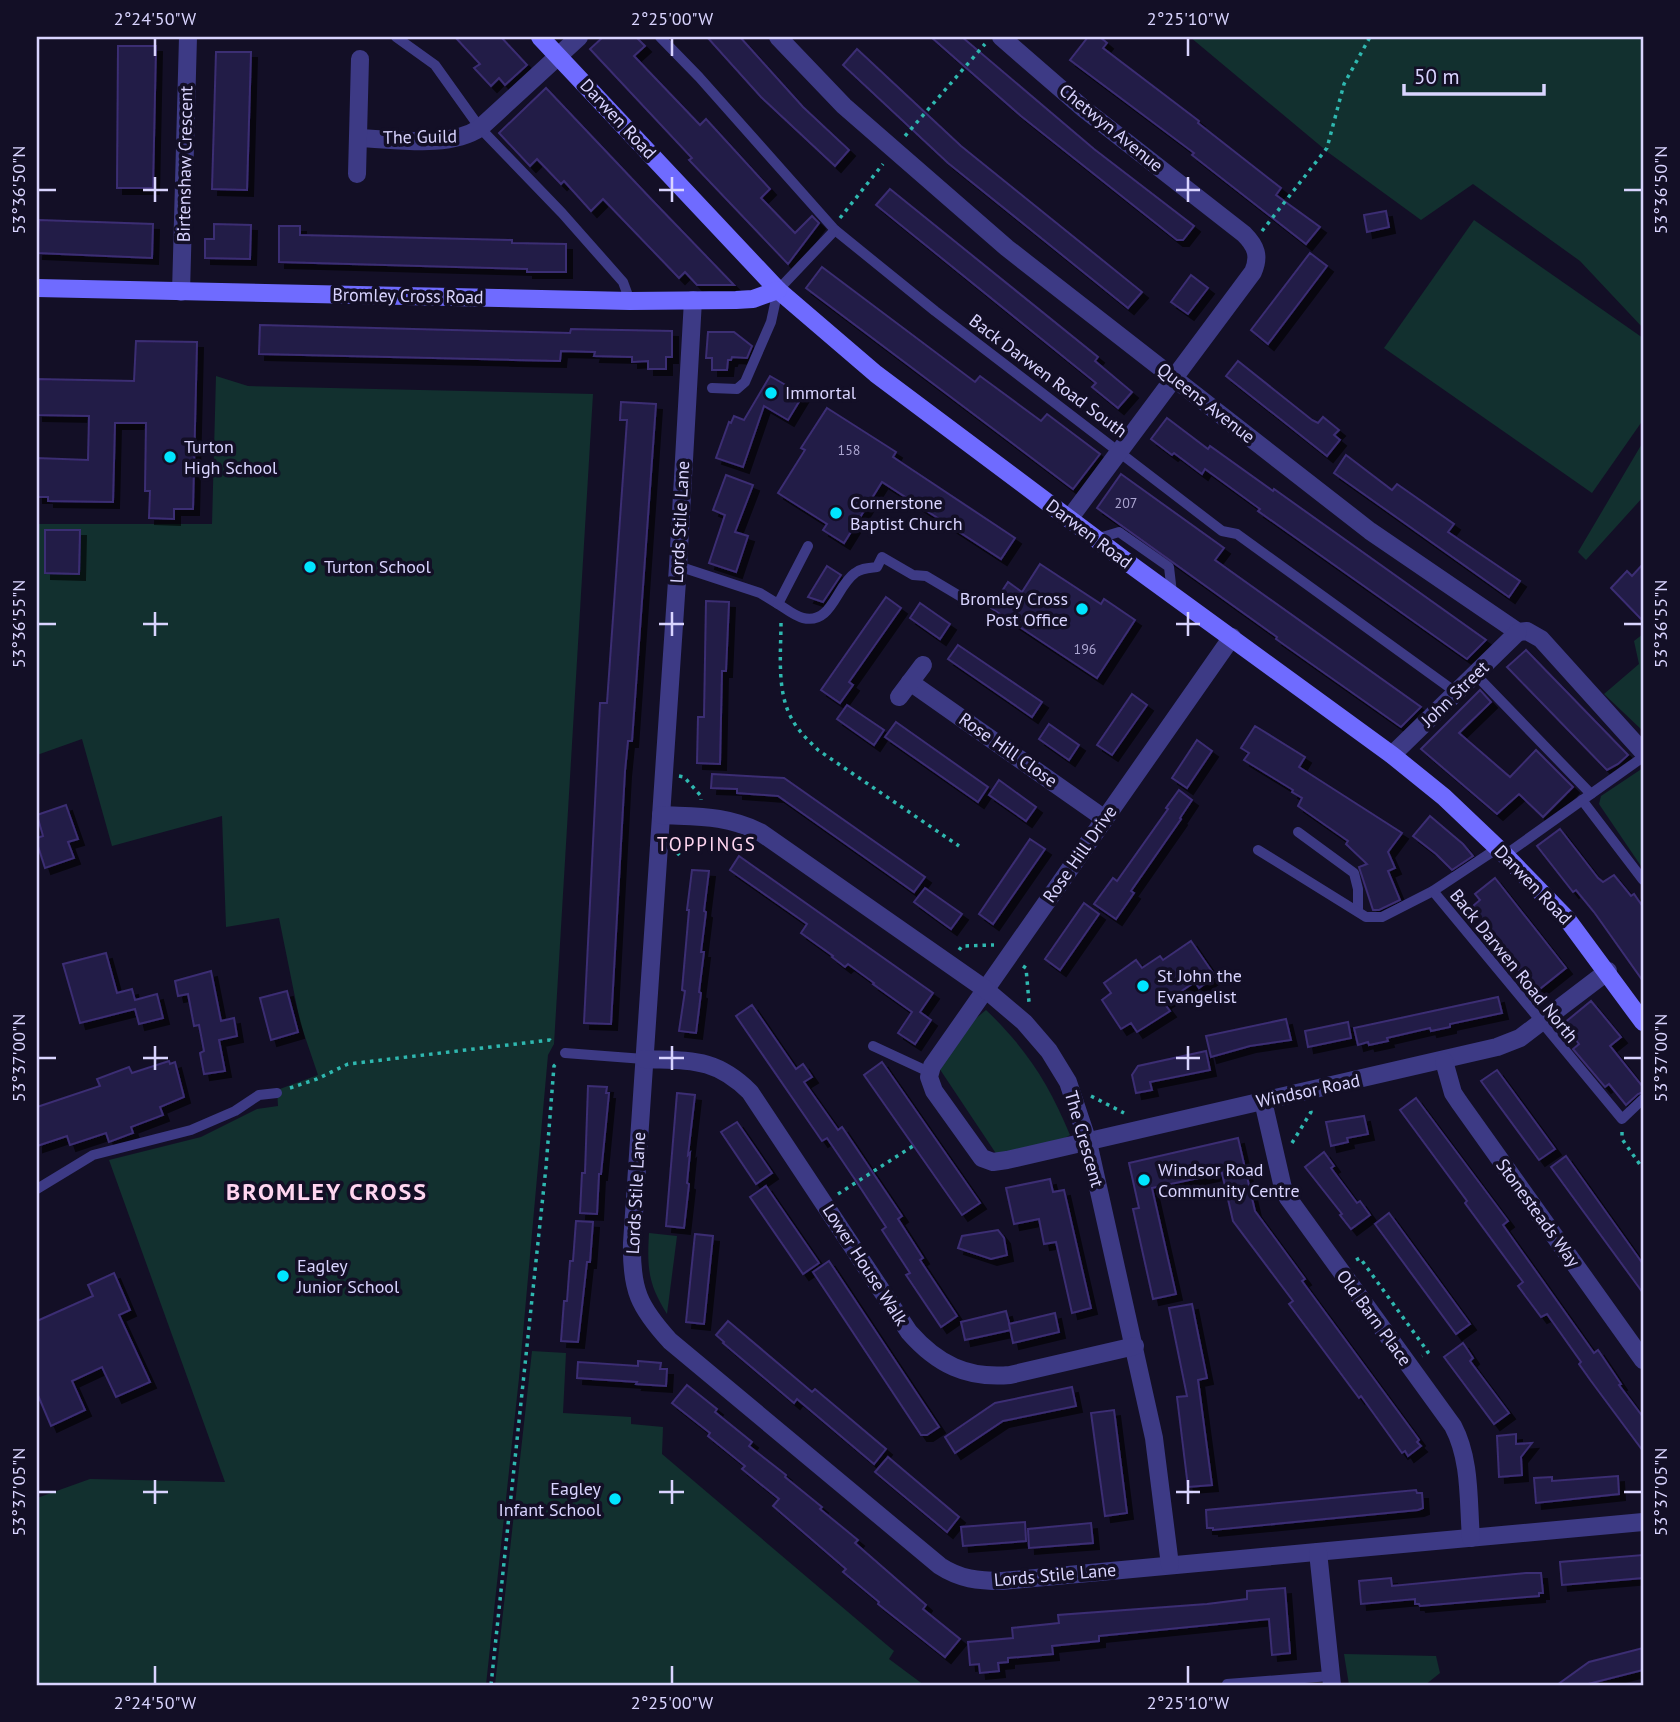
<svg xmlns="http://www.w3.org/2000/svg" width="1680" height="1722" font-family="'PT Sans',sans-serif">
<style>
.green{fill:#12302f}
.building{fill:#241b47;stroke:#3b2d73;stroke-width:2;filter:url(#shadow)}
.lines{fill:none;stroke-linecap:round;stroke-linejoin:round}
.path{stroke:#2fb8b0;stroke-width:3.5;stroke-dasharray:3.5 5;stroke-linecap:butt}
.lane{stroke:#3d3a85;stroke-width:10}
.street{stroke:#3d3a85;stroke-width:18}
.secondary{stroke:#6f6bff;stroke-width:18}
.ticks{fill:none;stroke:#d9d4ff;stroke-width:2.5}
.poi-dot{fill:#00e5ff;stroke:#130f26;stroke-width:2.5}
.labels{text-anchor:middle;stroke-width:7;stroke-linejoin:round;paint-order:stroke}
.number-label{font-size:14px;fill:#aca6d1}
.street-label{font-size:18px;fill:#d9d4ff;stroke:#130f26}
.poi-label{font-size:18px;fill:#d9d4ff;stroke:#130f26;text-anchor:start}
.neighbourhood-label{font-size:19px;letter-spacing:2px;fill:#ffd6f0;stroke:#130f26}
.district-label{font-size:24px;font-weight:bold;letter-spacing:2px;fill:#ffd6f0;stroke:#130f26}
.neatline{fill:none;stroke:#d9d4ff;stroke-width:2.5}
.ticks-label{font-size:18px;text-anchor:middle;fill:#d9d4ff}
</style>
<defs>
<filter id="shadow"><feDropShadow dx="6" dy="6" stdDeviation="0" flood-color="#0009"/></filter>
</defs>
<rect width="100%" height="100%" fill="#130f26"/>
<g class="green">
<polygon points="1190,37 1643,37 1643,328 1580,261 1473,184 1421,220 1329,153"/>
<polygon points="1474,220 1643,338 1643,420 1592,493 1384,348"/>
<polygon points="216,376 248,386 593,394 554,1044 548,1055 519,1378 486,1685 37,1685 37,1498 90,1479 225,1482 109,1160 201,1137 257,1109 278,1106 277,1090 318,1075 300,1022 279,918 226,927 222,816 112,846 82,739 37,755 37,524 212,524"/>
<polygon points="1643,442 1643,497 1586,560 1578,552"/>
<polygon points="1643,634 1643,731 1604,694 1639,664 1634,641"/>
<polygon points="1643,768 1643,869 1599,804 1601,796"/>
<path d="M986,1010C1026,1048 1049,1084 1070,1135L1060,1141L997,1155L939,1068L974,1020Z"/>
<path d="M649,1233L677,1236L667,1314C648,1284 647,1268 649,1233Z"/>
<polygon points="532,1351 566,1353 563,1413 631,1417 631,1424 663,1427 662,1454 894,1651 889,1659 924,1685 495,1685"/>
<polygon points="1344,1654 1436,1656 1440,1673 1425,1685 1349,1685"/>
</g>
<g class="building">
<polygon points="455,37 501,37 527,65 505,85 499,78 491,86 474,68 480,64"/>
<polygon points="603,37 636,37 645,46 634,56 700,125 706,119 770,189 761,198 795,233 812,216 819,223 788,264 689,160 692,158 590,49"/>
<polygon points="707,37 740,37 803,107 849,150 835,166 761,97"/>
<polygon points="931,37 962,37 1094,149 1194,226 1183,240 1177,240 1021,116"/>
<polygon points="1088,37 1100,37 1107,43 1103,48 1199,121 1198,123 1281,188 1276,195 1320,227 1306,244 1192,155 1194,153 1070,60"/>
<polygon points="118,46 156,46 153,188 117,188"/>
<polygon points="857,49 961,146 1142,292 1128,308 948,163 843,65"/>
<polygon points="216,52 251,52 247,190 212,189"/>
<polygon points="546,88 653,201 734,285 697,285 685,272 679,278 603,199 591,211 564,181 561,184 537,159 530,166 499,133"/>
<polygon points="890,189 1098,357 1095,361 1132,392 1118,408 1092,387 1096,383 876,205"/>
<polygon points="1386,211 1389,227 1367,232 1364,215"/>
<polygon points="39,220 153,224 152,258 37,253"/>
<polygon points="214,224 251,225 250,259 205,258 205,239 214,239"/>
<polygon points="279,226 300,226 300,235 512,240 512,243 566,244 566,272 527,272 527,269 279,262"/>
<polygon points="1310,253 1327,266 1268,344 1251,330"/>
<polygon points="822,267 975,382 980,376 1041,421 1047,414 1100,454 1073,489 806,288"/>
<polygon points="1191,275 1208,288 1188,314 1171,302"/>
<polygon points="260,325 570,333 571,329 672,331 672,357 666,357 666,369 648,369 648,361 632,362 632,357 594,356 595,352 561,351 560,361 259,354"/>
<polygon points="708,332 734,332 752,346 747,358 732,357 731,360 728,360 727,370 712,370 712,358 706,358"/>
<polygon points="136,341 197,342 193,509 174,509 174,519 149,518 150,491 145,491 146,423 115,423 113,502 48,501 48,497 37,497 37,458 88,460 89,416 37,415 37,379 134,381"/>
<polygon points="1238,361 1312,420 1318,423 1323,417 1339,430 1334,435 1340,440 1327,456 1226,376"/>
<polygon points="770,376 803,395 788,420 764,406 743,467 716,458 729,422 731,423 734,416 744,420"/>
<polygon points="621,402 656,404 632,741 628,741 625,771 611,1024 584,1023 600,703 607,703 627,420 620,420"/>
<polygon points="827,408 896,452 893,457 1015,538 1001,559 882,482 844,543 823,530 827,524 778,493 805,450 801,448"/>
<polygon points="1167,418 1208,449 1210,446 1273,491 1274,489 1486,640 1467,659 1258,511 1260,509 1205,469 1202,474 1174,453 1172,455 1151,439"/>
<polygon points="1346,455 1392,490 1397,484 1454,524 1448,532 1520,581 1509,597 1334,473"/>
<polygon points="1121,474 1224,548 1215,560 1421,707 1401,727 1276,639 1277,637 1097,508"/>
<polygon points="726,475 753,485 735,532 748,536 736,572 709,563 725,515 713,510"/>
<polygon points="45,530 80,530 79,574 45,573"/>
<polygon points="1040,564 1101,604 1104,599 1135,620 1097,678 991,608 1008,582 1022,592"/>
<polygon points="1643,564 1643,621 1611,588 1627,571 1632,576"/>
<polygon points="827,566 841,575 823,602 808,597"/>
<polygon points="886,597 901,608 849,682 853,685 840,703 821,690"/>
<polygon points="706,601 729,602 726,671 722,671 720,764 697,763 698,717 704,717"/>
<polygon points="920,603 950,624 940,639 910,618"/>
<polygon points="958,645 1042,702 1032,717 948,659"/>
<polygon points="1526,650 1628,755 1618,764 1607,770 1507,667"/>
<polygon points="1480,690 1491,702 1459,733 1510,777 1536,750 1573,787 1543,817 1519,794 1497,814 1421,749"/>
<polygon points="1132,694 1147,705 1112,755 1097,745"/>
<polygon points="847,705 884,730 874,745 837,719"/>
<polygon points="896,722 988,787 978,802 885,737"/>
<polygon points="1049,724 1079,745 1069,760 1039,739"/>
<polygon points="1255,726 1305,757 1299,767 1402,833 1388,852 1395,868 1388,871 1400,900 1379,910 1373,910 1359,867 1367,864 1346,844 1348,841 1298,806 1302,798 1292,792 1293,790 1244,760 1249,753 1241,748"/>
<polygon points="1197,740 1212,751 1187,788 1172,778"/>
<polygon points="712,774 784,778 925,877 914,892 778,796 737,793 737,789 711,788"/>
<polygon points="999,780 1036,807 1026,821 989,795"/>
<polygon points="1179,790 1192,800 1180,818 1181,819 1131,891 1134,893 1116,919 1094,904 1113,878 1117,881 1168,809 1166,808"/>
<polygon points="66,805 78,839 68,842 74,858 45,868 37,843 37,838 43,836 37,815"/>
<polygon points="1430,816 1463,844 1473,856 1452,870 1436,854 1413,836"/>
<polygon points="1560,829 1598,878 1603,882 1614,875 1631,896 1634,894 1643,907 1643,981 1594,912 1576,890 1573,892 1537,846"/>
<polygon points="1030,839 1045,849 993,924 979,914"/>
<polygon points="739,856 933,993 920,1012 931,1020 915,1044 898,1033 912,1012 873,984 874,983 848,964 845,967 832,957 833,956 801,933 807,924 730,870"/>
<polygon points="692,870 709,871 704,911 706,912 701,952 704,952 699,992 701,993 696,1033 679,1031 685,991 682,990 689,910 687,910"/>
<polygon points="1495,878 1566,968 1536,992 1486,929 1473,906 1480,900 1475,894"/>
<polygon points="925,888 962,914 951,929 914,902"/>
<polygon points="1084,903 1099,914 1060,970 1045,959"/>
<polygon points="1191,941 1215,976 1199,988 1195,982 1164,1003 1170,1011 1137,1032 1131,1023 1121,1029 1102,1000 1111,993 1104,983 1136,960 1142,968 1160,956 1163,960"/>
<polygon points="106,953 117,993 132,989 135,1000 157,994 163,1018 139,1024 135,1009 80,1023 63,964"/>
<polygon points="211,971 221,1021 234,1018 237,1036 219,1040 225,1071 204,1074 200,1053 204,1051 199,1025 194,1026 188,994 178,996 175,981"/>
<polygon points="287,991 298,1032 271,1040 260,998"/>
<polygon points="1498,997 1502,1013 1450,1024 1450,1027 1431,1031 1430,1028 1387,1038 1388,1041 1369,1045 1368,1042 1358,1045 1354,1028"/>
<polygon points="1591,1001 1621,1037 1610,1046 1643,1087 1643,1092 1638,1094 1626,1105 1609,1084 1605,1087 1573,1049 1579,1044 1563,1024"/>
<polygon points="752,1005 796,1069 803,1064 812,1077 804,1082 838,1130 842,1127 902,1216 898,1219 923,1258 920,1260 957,1316 941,1327 906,1275 910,1273 882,1230 886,1227 854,1178 827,1138 822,1141 736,1016"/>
<polygon points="1286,1019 1291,1040 1250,1046 1211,1057 1206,1036"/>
<polygon points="1348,1022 1351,1038 1308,1047 1305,1031"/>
<polygon points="1206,1051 1210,1070 1150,1082 1152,1090 1136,1093 1132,1075 1138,1066"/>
<polygon points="169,1061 170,1064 175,1062 184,1097 160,1107 163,1115 131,1127 133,1133 109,1142 106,1133 70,1145 67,1136 37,1146 37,1107 100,1086 97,1079 129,1067 132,1073"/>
<polygon points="882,1062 980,1203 962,1215 864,1075"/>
<polygon points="1497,1070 1555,1149 1539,1160 1481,1081"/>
<polygon points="588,1086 607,1087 606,1093 609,1093 601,1174 599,1174 597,1214 580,1213 582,1173 585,1173"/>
<polygon points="677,1093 695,1095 688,1155 690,1153 687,1183 689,1184 684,1228 666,1226"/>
<polygon points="1416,1098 1508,1221 1503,1225 1594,1353 1598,1350 1621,1384 1619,1385 1643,1417 1643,1451 1591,1381 1579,1364 1581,1362 1547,1314 1541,1317 1518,1286 1523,1282 1465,1203 1467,1201 1400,1110"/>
<polygon points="1364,1116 1368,1134 1347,1138 1348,1142 1331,1146 1326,1122"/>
<polygon points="737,1122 772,1173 756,1184 721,1132"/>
<polygon points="1238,1138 1255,1211 1305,1279 1302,1281 1419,1440 1417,1442 1421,1446 1408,1456 1405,1451 1402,1453 1361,1396 1359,1398 1289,1304 1293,1301 1233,1221 1222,1173 1152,1188 1176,1294 1153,1299 1133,1209 1139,1208 1129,1163"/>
<polygon points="1324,1152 1334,1166 1331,1168 1357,1203 1360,1201 1370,1215 1351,1229 1340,1215 1342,1214 1305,1167"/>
<polygon points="1566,1156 1643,1264 1643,1293 1551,1167"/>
<polygon points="1050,1179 1053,1192 1064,1190 1091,1308 1072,1313 1056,1242 1044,1244 1039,1219 1014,1224 1006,1188"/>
<polygon points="766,1186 819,1263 803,1274 750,1197"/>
<polygon points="1389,1213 1470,1324 1456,1334 1375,1224"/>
<polygon points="576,1221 593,1222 590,1262 587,1262 578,1342 561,1341 564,1301 567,1301 570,1261 573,1261"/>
<polygon points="998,1230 1004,1238 1007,1255 991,1259 958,1248 962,1236"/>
<polygon points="695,1234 713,1236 704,1324 686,1322"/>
<polygon points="829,1261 939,1427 927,1435 921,1435 813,1272"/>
<polygon points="114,1273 130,1310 119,1315 150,1382 116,1397 102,1367 72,1381 85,1410 51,1426 37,1393 37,1321 93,1296 88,1285"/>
<polygon points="1192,1304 1207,1378 1198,1380 1212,1485 1188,1487 1177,1397 1187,1396 1169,1308"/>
<polygon points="1006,1311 1011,1330 965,1340 961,1322"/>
<polygon points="1055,1313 1059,1332 1013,1343 1009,1324"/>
<polygon points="728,1321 812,1392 815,1389 886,1449 874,1464 797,1399 794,1403 723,1343 724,1342 716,1335"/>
<polygon points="1463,1343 1473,1358 1470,1361 1509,1413 1494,1424 1444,1357"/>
<polygon points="638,1361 661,1363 660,1369 667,1369 666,1386 636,1384 637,1382 577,1378 578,1362 638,1366"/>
<polygon points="687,1385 717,1409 715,1412 752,1442 749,1446 786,1475 785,1477 822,1507 820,1509 858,1540 855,1543 926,1605 923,1609 960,1639 945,1657 878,1604 879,1602 843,1572 846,1569 773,1506 779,1499 742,1469 745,1466 708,1436 710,1433 672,1403"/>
<polygon points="1072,1387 1076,1406 1003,1421 955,1453 945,1437 995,1403"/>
<polygon points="1114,1410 1127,1513 1105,1516 1091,1413"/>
<polygon points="1516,1434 1516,1444 1532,1443 1521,1457 1522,1475 1499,1477 1497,1436"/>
<polygon points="888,1457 959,1517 947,1532 875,1472"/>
<polygon points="1618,1476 1619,1494 1536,1503 1534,1478 1552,1477 1552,1481"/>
<polygon points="1416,1490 1417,1493 1422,1493 1423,1508 1418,1510 1213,1530 1213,1528 1207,1528 1206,1510"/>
<polygon points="1025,1522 1026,1541 963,1546 961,1527"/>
<polygon points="1091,1523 1093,1543 1029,1548 1028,1529"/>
<polygon points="1643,1555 1643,1578 1562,1585 1560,1562"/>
<polygon points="1526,1573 1541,1573 1543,1593 1539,1593 1539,1596 1420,1606 1419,1604 1415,1604 1415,1599 1361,1604 1359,1581 1391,1578 1392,1586"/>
<polygon points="1285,1588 1290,1653 1272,1655 1269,1619 1099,1636 1099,1641 1052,1646 1053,1654 1008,1658 1008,1662 998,1663 999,1671 980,1673 979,1664 970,1665 968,1642 1013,1638 1012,1628 1059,1623 1058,1615 1207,1604 1247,1599 1247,1591"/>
<polygon points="1643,1648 1643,1670 1584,1685 1557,1685 1589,1662"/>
</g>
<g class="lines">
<g class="path">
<polyline points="905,136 985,44"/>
<polyline points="840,218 883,164"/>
<polyline points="1262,231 1327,148 1344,84 1370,37"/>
<path d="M781,623C781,653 776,693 793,721C799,732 809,741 818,750L959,846"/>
<polyline points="679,776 684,777 701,796 701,800"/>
<polyline points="677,855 699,835"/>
<polyline points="959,950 962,946 994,945"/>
<polyline points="1023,966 1026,968 1029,1002"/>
<polyline points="290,1088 317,1079 348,1064 550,1040 554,1044"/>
<polyline points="1091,1096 1124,1113"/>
<polyline points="1622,1132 1622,1139 1643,1169"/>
<polyline points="1292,1143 1311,1112 1310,1107"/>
<polyline points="838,1194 913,1146"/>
<polyline points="1356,1260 1360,1258 1428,1352 1422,1356"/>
<polyline points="491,1685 546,1167 554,1066 558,1062"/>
</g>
<g class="lane">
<polyline points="396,37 435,65 480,128 562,213 623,282 630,301"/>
<polyline points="660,37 699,77 835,230 935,311 1222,531 1237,534 1457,693"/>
<polyline points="712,388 737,389 745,382 771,322 778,290 835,230"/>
<polyline points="1096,539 1119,532 1169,567 1172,593"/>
<polyline points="678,566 760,593 778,604 808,546"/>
<path d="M778,604C785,608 794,616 803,618C832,625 836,586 855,573C861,568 869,568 877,567L882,557L913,575L926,576L963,598"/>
<polyline points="1475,674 1591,794"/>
<polyline points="1582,800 1643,880"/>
<polyline points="1298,832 1354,873 1358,889 1358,911"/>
<polyline points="1258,850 1366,917 1382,917 1433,891 1498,848"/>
<polyline points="1505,855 1643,757"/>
<polyline points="1433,891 1622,1119 1643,1099"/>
<polyline points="873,1046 929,1072"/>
<polyline points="565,1053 644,1059"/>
<polyline points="37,1189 93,1155 191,1130 235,1111 259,1095 277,1093"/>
<polyline points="1227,1684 1330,1676"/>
</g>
<g class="street">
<polyline points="778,37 844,106 1007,248 1370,531 1518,632 1527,631 1541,639 1643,752"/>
<path d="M1001,37L1084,109L1244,234C1256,246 1260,256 1253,272L1069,519"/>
<path d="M358,138C395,139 448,149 480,128L579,37"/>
<polyline points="357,174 360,59"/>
<polyline points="181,292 188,37"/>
<path d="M693,300L678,566L632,1243C631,1290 639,1307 670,1341L940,1566C960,1579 978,1581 1002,1581L1643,1522"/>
<polyline points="1232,637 932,1066 929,1077 934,1091 982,1158 993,1162 1007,1160 1497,1047 1520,1038 1608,971"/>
<polyline points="910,682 1105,819"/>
<polyline points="899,697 923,665"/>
<polyline points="1392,755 1518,632"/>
<path d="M661,815C698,817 725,815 760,832L985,989L1024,1022L1049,1051L1068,1082L1088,1142L1154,1438L1170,1565"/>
<path d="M644,1059C690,1061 715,1057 750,1092L909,1332C937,1364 967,1379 1010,1375L1135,1346"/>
<polyline points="1444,1061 1453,1093 1459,1102 1643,1360"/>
<path d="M1263,1101L1283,1188L1288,1198L1453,1426C1471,1460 1468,1501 1471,1538"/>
<polyline points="1318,1552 1332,1685"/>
</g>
<g class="secondary">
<polyline points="540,37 778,290 876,374 1127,562 1392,755 1444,797 1505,855 1567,919 1643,1022"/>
<polyline points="37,288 630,301 736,300 753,299 778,290"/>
</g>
</g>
<path class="ticks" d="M155,38V56M672,38V56M1188,38V56M155,177V202M672,177V202M1188,177V202M38,190H56M143,190H168M659,190H684M1176,190H1200M1624,190H1642M155,612V636M672,612V636M1188,612V636M38,624H56M143,624H168M659,624H684M1176,624H1200M1624,624H1642M155,1046V1070M672,1046V1070M1188,1046V1070M38,1058H56M143,1058H168M659,1058H684M1176,1058H1200M1624,1058H1642M155,1480V1504M672,1480V1504M1188,1480V1504M38,1492H56M143,1492H168M659,1492H684M1176,1492H1200M1624,1492H1642M155,1666V1684M672,1666V1684M1188,1666V1684"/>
<g class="poi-dot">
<circle cx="771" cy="393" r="7"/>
<circle cx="170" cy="457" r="7"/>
<circle cx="836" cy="513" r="7"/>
<circle cx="310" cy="567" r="7"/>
<circle cx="1082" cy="609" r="7"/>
<circle cx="1143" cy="986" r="7"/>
<circle cx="1144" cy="1180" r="7"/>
<circle cx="283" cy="1276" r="7"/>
<circle cx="615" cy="1499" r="7"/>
</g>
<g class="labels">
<g class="number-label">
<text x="849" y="455">158</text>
<text x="1126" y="508">207</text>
<text x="1085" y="654">196</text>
</g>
<g class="street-label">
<text transform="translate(618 119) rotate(47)" y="6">Darwen Road</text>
<text transform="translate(1111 128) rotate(39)" y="6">Chetwyn Avenue</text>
<text transform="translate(420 137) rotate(-1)" y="6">The Guild</text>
<text transform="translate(185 164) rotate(-89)" y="6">Birtenshaw Crescent</text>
<text transform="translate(408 296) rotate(1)" y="6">Bromley Cross Road</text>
<text transform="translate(1048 376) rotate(37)" y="6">Back Darwen Road South</text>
<text transform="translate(1206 403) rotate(38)" y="6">Queens Avenue</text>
<text transform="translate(680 522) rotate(-87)" y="6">Lords Stile Lane</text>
<text transform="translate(1089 534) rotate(37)" y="6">Darwen Road</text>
<text transform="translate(1455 694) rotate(-44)" y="6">John Street</text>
<text transform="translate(1008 750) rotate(35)" y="6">Rose Hill Close</text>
<text transform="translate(1080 854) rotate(-55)" y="6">Rose Hill Drive</text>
<text transform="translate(1533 885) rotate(46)" y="6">Darwen Road</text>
<text transform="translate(1514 966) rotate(51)" y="6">Back Darwen Road North</text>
<text transform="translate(1308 1091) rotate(-12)" y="6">Windsor Road</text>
<text transform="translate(1084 1139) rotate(74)" y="6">The Crescent</text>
<text transform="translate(636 1193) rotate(-87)" y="6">Lords Stile Lane</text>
<text transform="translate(1538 1213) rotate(54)" y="6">Stonesteads Way</text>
<text transform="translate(865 1265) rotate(57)" y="6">Lower House Walk</text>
<text transform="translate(1374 1318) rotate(54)" y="6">Old Barn Place</text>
<text transform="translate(1055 1575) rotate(-5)" y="6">Lords Stile Lane</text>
</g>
<g class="poi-label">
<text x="785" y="399">Immortal</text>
<text x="184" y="453">Turton<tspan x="184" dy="21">High School</tspan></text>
<text x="850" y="509">Cornerstone<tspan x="850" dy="21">Baptist Church</tspan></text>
<text x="324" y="573">Turton School</text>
<text x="1068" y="605" text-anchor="end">Bromley Cross<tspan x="1068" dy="21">Post Office</tspan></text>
<text x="1157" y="982">St John the<tspan x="1157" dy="21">Evangelist</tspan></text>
<text x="1158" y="1176">Windsor Road<tspan x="1158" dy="21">Community Centre</tspan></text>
<text x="297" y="1272">Eagley<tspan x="297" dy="21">Junior School</tspan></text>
<text x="601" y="1495" text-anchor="end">Eagley<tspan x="601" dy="21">Infant School</tspan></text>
</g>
<g class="neighbourhood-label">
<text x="707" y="851">TOPPINGS</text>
</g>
<g class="district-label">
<text x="327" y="1200">BROMLEY CROSS</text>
</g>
</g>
<rect width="1680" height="1722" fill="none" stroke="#130f26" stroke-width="77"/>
<path d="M1404 84v10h140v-10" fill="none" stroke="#d9d4ff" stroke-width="3.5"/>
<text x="1414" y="84" font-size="21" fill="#d9d4ff" stroke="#130f26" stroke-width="5" paint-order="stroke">50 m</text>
<rect x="38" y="38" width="1604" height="1646" class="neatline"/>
<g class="ticks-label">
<text x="155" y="25">2°24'50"W</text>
<text x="672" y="25">2°25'00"W</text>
<text x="1188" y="25">2°25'10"W</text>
<text transform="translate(1661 190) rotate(-90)" y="6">53°36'50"N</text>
<text transform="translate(19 190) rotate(-90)" y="6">53°36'50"N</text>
<text transform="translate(1661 624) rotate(-90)" y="6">53°36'55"N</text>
<text transform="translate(19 624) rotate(-90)" y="6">53°36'55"N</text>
<text transform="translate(1661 1058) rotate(-90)" y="6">53°37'00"N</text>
<text transform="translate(19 1058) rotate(-90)" y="6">53°37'00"N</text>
<text transform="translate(1661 1492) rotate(-90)" y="6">53°37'05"N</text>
<text transform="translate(19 1492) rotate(-90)" y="6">53°37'05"N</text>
<text x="155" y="1709">2°24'50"W</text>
<text x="672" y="1709">2°25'00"W</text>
<text x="1188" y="1709">2°25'10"W</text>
</g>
</svg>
